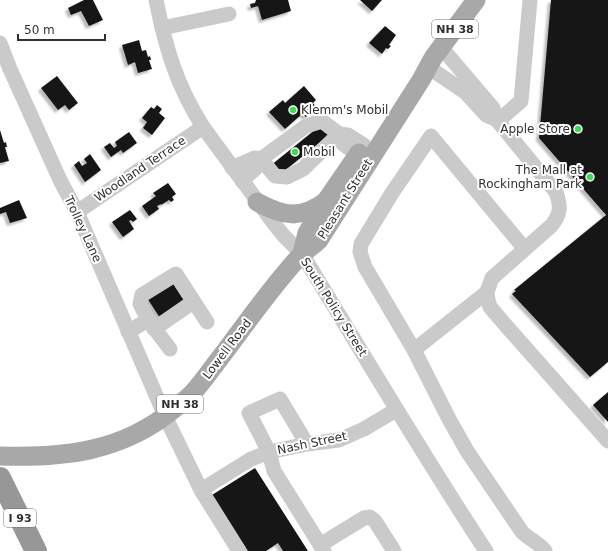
<svg xmlns="http://www.w3.org/2000/svg" width="608" height="551" font-family="'DejaVu Sans',sans-serif">
<style>
.building{fill:#171717;filter:url(#shadow)}
.lines{fill:none;stroke-linecap:round;stroke-linejoin:round}
.minor{stroke:#cacaca;stroke-width:15}
.major{stroke:#a8a8a8;stroke-width:19}
.highway{stroke:#979797;stroke-width:22}
.poi-dot{fill:#3fda54;stroke:#fff;stroke-width:1.5}
.labels{text-anchor:middle;stroke-width:4;stroke-linejoin:round;paint-order:stroke}
.shield{fill:#fff;stroke:#6e6e6e;stroke-width:1}
.shield-label{font-size:11px;font-weight:bold;fill:#303030}
.poi-label{font-size:12px;fill:#303030;stroke:#fff;text-anchor:start}
.street-label{font-size:12px;fill:#303030;stroke:#fff}
</style>
<defs>
<filter id="shadow"><feDropShadow dx="-3" dy="3" stdDeviation="1" flood-color="#0004"/></filter>
</defs>
<rect width="100%" height="100%" fill="#fff"/>
<g class="building">
<polygon points="84,0 93,0 103,20 89,26 81,11 71,15 68,8"/>
<polygon points="256,0 288,0 291,11 262,20 258,6 251,8 250,4 255,3"/>
<polygon points="360,0 382,0 372,11"/>
<polygon points="551,0 608,0 608,362 590,377 512,294 516,291 514,290 606,215 539,138"/>
<polygon points="385,26 396,35 389,45 391,46 388,49 386,48 382,54 369,43"/>
<polygon points="139,40 142,51 146,50 148,57 150,56 151,60 149,60 152,69 138,73 135,62 128,65 122,45"/>
<polygon points="57,76 78,103 69,110 65,105 58,110 41,88"/>
<polygon points="304,86 316,100 313,103 316,107 306,117 302,114 285,129 269,112 283,100 285,103"/>
<polygon points="157,105 162,109 159,113 165,118 152,135 143,128 147,122 142,118 151,107 154,109"/>
<polygon points="321,125 329,135 278,176 270,166"/>
<polygon points="0,130 4,143 6,142 7,147 5,147 9,161 0,163"/>
<polygon points="129,132 137,143 123,153 121,150 111,157 104,147 110,143 114,148 117,146 115,142"/>
<polygon points="90,154 101,170 85,182 74,165 79,161 82,166 87,163 84,159"/>
<polygon points="168,183 176,194 172,197 174,200 171,202 169,200 161,205 161,204 157,206 159,209 149,216 142,206 156,196 153,193"/>
<polygon points="19,200 27,218 10,223 6,212 0,214 0,208"/>
<polygon points="130,210 137,219 133,222 131,220 129,221 134,229 123,237 112,222"/>
<polygon points="172,282 185,302 160,318 147,298"/>
<polygon points="608,392 608,422 593,405"/>
<polygon points="255,468 308,551 283,551 278,543 266,551 248,551 212,495"/>
</g>
<g class="lines">
<g class="minor">
<path d="M156,0C166,49 176,84 203,127L275,225L284,236L302,254C363,353 422,454 486,551"/>
<polyline points="162,28 229,14"/>
<polyline points="0,43 10,69 60,180 77,212 165,416 201,490 239,551"/>
<path d="M441,47L493,108L496,119L556,192C561,207 561,214 551,226L492,278L487,292L488,300L490,307L508,328L608,441"/>
<polyline points="428,67 465,92 486,115 493,118"/>
<polyline points="498,121 521,101 530,0"/>
<polyline points="339,134 348,135 364,145"/>
<polyline points="232,168 255,158 261,159 275,176 287,177 303,169 339,134"/>
<polyline points="242,181 259,165 261,159 306,126 322,121 339,134 343,144 358,155"/>
<polyline points="77,212 203,127"/>
<path d="M524,248L431,136L392,193L361,244L360,252L365,267L414,350L449,419L467,451L522,532C529,539 539,543 545,551"/>
<polyline points="148,320 140,304 142,295 176,274 207,322"/>
<polyline points="154,329 193,302"/>
<polyline points="128,332 148,320 170,349"/>
<polyline points="414,350 487,292"/>
<polyline points="307,444 280,399 249,413 269,452 274,471 324,551"/>
<polyline points="201,490 251,459 269,452 307,444 339,440 364,429 396,410"/>
<polyline points="320,545 364,518 370,517 375,521 394,551"/>
</g>
<g class="major">
<path d="M257,202C283,216 301,220 326,201"/>
<polyline points="302,254 307,233 326,201 359,153"/>
<path d="M0,456C64,458 122,452 174,409C181,403 190,397 196,389C205,379 212,368 220,358C246,324 271,287 300,256C306,250 313,246 319,240L421,80L433,58L476,0"/>
</g>
<polyline class="highway" points="0,478 36,551"/>
</g>
<g class="poi-dot">
<circle cx="293" cy="110" r="4"/>
<circle cx="578" cy="129" r="4"/>
<circle cx="295" cy="152" r="4"/>
<circle cx="590" cy="177" r="4"/>
</g>
<g class="labels">
<g class="shield">
<rect x="432" y="20" width="46" height="18" rx="3"/>
<rect x="157" y="395" width="46" height="18" rx="3"/>
<rect x="4" y="509" width="32" height="18" rx="3"/>
</g>
<g class="shield-label">
<text x="455" y="33">NH 38</text>
<text x="180" y="408">NH 38</text>
<text x="20" y="522">I 93</text>
</g>
<g class="poi-label">
<text x="301" y="114">Klemm's Mobil</text>
<text x="570" y="133" text-anchor="end">Apple Store</text>
<text x="303" y="156">Mobil</text>
<text x="582" y="174" text-anchor="end">The Mall at<tspan x="582" dy="14">Rockingham Park</tspan></text>
</g>
<g class="street-label">
<text transform="translate(140 169) rotate(-34)" y="4">Woodland Terrace</text>
<text transform="translate(345 199) rotate(-58)" y="4">Pleasant Street</text>
<text transform="translate(83 229) rotate(65)" y="4">Trolley Lane</text>
<text transform="translate(334 307) rotate(58)" y="4">South Policy Street</text>
<text transform="translate(227 349) rotate(-53)" y="4">Lowell Road</text>
<text transform="translate(312 443) rotate(-12)" y="4">Nash Street</text>
</g>
</g>
<path d="M18 34v6h87v-6" fill="none" stroke="#303030" stroke-width="2"/>
<text x="24" y="34" font-size="12" fill="#303030" stroke="#ffffff" stroke-width="3" paint-order="stroke">50 m</text>
</svg>
